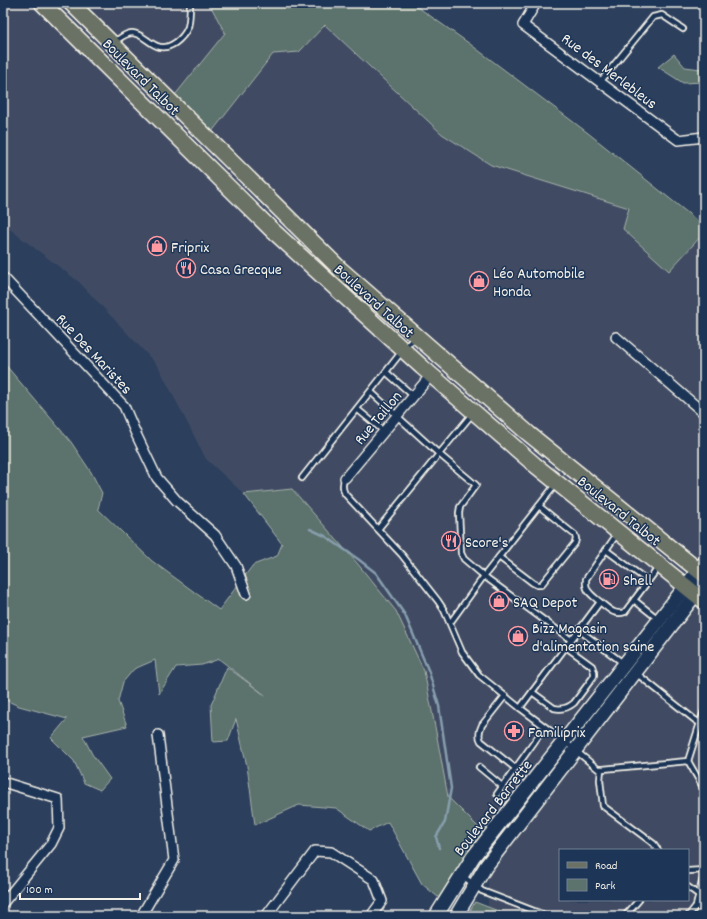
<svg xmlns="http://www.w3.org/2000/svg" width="707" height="919" font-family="Dekko,sans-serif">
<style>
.built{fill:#3f4b64;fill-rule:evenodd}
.green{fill:#5c726d;stroke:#a8b2aa}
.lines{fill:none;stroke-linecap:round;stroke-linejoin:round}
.stream{stroke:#879ead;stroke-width:2.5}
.lane-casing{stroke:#f4f1e8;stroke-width:8}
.street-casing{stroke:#f4f1e8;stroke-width:12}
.secondary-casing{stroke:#f4f1e8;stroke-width:16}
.primary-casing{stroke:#f4f1e8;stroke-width:18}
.lane{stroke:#1d3557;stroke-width:4.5}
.street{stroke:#1d3557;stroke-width:9}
.secondary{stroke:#1d3557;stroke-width:13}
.primary{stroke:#6b7165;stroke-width:15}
.labels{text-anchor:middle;stroke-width:3;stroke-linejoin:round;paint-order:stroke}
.street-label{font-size:16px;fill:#f4f1e8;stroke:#1d3557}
.poi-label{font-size:16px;fill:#f4f1e8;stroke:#1d3557;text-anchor:start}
</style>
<rect width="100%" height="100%" fill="#2c3f5d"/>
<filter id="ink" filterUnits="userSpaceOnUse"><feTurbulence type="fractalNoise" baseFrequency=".025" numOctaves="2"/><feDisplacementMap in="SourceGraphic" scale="8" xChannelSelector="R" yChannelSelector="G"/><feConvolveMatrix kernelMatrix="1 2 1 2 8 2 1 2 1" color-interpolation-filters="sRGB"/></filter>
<g filter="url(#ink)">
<path class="built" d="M3,3H209L226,33L171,100L207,138L273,54L299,51L325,25L442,134L491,165L629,208L669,271L704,233V555L696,565L704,569V916H511L488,907V837L448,797L437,737L396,611L357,563L292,489L244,494L206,459L158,366L79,282L3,224ZM560,850H688V900H560Z"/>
<g class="green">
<polygon points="209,3 412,3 470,44 588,133 704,226 704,233 669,271 623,229 629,208 491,165 442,134 325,25 299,52 273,54 207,138 171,100 225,33"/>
<polygon points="674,54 685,67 701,69 704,66 704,82 683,83 658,67"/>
<polygon points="3,362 71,442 91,472 102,493 98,509 152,561 219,610 253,565 277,556 282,544 244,494 292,489 357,563 396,611 424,671 437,737 448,797 488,837 444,902 422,884 388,822 369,831 336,808 299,805 255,825 247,766 236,719 228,741 213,742 211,705 227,667 266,696 219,659 202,665 176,667 159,694 155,660 134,669 123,682 118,701 127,726 83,736 92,754 110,779 100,790 84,783 74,761 51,738 67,719 19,706 3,699"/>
<polygon points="475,902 511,916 467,916"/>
</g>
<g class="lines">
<polyline class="stream" points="310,529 325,536 358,559 376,573 405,615 429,672 439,706 451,788 445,822 436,837 439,848"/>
<defs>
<g id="lane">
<path d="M113,43C119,39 125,33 132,33C141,33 149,43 157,46C169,51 183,39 188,27C190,19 190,11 190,3"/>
<polyline points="600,82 653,17 662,15 683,29"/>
<polyline points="386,372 410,393"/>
<polyline points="371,392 393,412"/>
<polyline points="357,409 380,428"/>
<polyline points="302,478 403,350 415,337"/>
<path d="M345,478C342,484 342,488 345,494L402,555L438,601L444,610L462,652L479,675L520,708"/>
<polyline points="556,484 484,576 571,640 579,630 623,663"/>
<polyline points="378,529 439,454 397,416"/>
<polyline points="606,550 648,581"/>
<polyline points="499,557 533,583 537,585 541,585 575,543 576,539 575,535 539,506"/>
<polyline points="634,600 658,619"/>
<path d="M600,602C591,594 585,592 586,579L617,534"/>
<polyline points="450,623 484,576 464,559 461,553 459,513 460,507 476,485 439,454 473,413"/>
<path d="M579,630L600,602C608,608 614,616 625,612L658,568"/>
<polyline points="571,640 520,708 564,741 598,769 603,769 688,761 700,723 695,720 636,673"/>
<path d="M532,692L554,708C562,710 568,708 574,703L594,676V672L592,666L566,647"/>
<path d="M505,696L482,725C479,731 478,736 481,741L515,768"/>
<polyline points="700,723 704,711"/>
<polyline points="688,761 704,789"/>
<polyline points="479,767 502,786"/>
<polyline points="601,769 600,780 603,806 654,844 658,850"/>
<polyline points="497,794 545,727"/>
<polyline points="688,871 704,870"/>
<polyline points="463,876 482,891 547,916"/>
<polyline points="688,887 699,895"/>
<polyline points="696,906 704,909"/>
<polyline points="625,916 639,900"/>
<polyline points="688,916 696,906 704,874"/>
</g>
<g id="street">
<polyline points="536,3 523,25 678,140 704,137"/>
<polyline points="3,277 124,406 136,434 157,478 177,501 215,535 236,566 246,594"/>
<polyline points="616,337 704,413"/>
<polyline points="345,478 431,375"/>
<polyline points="3,782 58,799 59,828 51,844 3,903"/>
<polyline points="141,916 174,860 158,735"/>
<polyline points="266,916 315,851 331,852 374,880 382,901 371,916"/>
</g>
<g id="secondary">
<polyline points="436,916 473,857 704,563"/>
<polyline points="456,916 486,866 704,583"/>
</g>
<g id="primary">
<polyline points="42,3 271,229 422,367 535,465 704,601"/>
<polyline points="71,3 340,269 529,434 704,575"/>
</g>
</defs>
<use href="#lane" class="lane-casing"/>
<use href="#street" class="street-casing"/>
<use href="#secondary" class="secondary-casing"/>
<use href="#primary" class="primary-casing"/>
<use href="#lane" class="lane"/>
<use href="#street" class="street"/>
<use href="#secondary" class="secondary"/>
<use href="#primary" class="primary"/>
</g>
</g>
<defs>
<symbol id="shop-ring" viewBox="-11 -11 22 22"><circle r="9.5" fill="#1d3557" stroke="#ff9aa2" stroke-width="1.5"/><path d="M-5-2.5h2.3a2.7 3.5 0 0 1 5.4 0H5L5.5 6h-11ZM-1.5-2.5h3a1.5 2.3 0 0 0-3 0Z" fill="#ff9aa2"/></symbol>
<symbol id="restaurant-ring" viewBox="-11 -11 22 22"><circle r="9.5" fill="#1d3557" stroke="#ff9aa2" stroke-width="1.5"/><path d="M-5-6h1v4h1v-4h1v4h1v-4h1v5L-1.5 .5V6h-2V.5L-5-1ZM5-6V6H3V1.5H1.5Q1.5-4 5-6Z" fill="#ff9aa2"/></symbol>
<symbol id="fuel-ring" viewBox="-11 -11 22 22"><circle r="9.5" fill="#1d3557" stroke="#ff9aa2" stroke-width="1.5"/><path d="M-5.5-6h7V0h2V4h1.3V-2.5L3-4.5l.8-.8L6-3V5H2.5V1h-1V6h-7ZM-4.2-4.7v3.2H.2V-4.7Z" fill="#ff9aa2"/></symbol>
<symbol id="pharmacy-ring" viewBox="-11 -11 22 22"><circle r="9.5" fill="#1d3557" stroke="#ff9aa2" stroke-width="1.5"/><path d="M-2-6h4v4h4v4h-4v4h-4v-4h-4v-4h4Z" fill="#ff9aa2"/></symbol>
</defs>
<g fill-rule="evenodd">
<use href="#shop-ring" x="146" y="235" width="22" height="22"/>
<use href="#restaurant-ring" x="175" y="257" width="22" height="22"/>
<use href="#shop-ring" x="468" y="270" width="22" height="22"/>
<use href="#restaurant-ring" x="440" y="530" width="22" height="22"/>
<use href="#fuel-ring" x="598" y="568" width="22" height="22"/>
<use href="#shop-ring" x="488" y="590" width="22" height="22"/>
<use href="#shop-ring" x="507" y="625" width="22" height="22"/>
<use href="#pharmacy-ring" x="503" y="720" width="22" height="22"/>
</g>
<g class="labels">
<g class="street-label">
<text transform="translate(610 70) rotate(37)" y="6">Rue des Merlebleus</text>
<text transform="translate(142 76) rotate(45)" y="6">Boulevard Talbot</text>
<text transform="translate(375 300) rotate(42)" y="6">Boulevard Talbot</text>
<text transform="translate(95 353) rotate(47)" y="6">Rue Des Maristes</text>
<text transform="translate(377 417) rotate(-50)" y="6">Rue Taillon</text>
<text transform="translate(620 510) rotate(39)" y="6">Boulevard Talbot</text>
<text transform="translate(492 807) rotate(-52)" y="6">Boulevard Barrette</text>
</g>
<g class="poi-label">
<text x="171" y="252">Friprix</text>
<text x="200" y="274">Casa Grecque</text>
<text x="493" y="278">Léo Automobile<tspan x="493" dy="18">Honda</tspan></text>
<text x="465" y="547">Score's</text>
<text x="623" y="585">Shell</text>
<text x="513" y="607">SAQ Depot</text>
<text x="532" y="633">Bizz Magasin<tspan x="532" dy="18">d'alimentation saine</tspan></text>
<text x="528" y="737">Familiprix</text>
</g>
</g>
<rect width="707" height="919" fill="none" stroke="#1d3557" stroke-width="16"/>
<rect x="8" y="8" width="691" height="903" fill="none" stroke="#f4f1e8" stroke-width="1.5" filter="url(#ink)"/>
<rect x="559" y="849" width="130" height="52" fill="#1d3557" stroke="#738091"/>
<rect x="567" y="862" width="20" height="6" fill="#6b7165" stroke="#738091"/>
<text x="595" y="869" font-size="12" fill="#f4f1e8">Road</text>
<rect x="567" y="879" width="20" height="12" fill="#5c726d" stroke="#738091"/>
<text x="595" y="889" font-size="12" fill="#f4f1e8">Park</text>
<path d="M20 893v6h120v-6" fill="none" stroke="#f4f1e8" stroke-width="2"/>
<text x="26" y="893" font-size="12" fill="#f4f1e8" stroke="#1d3557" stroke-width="3" paint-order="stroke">100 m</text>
</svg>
